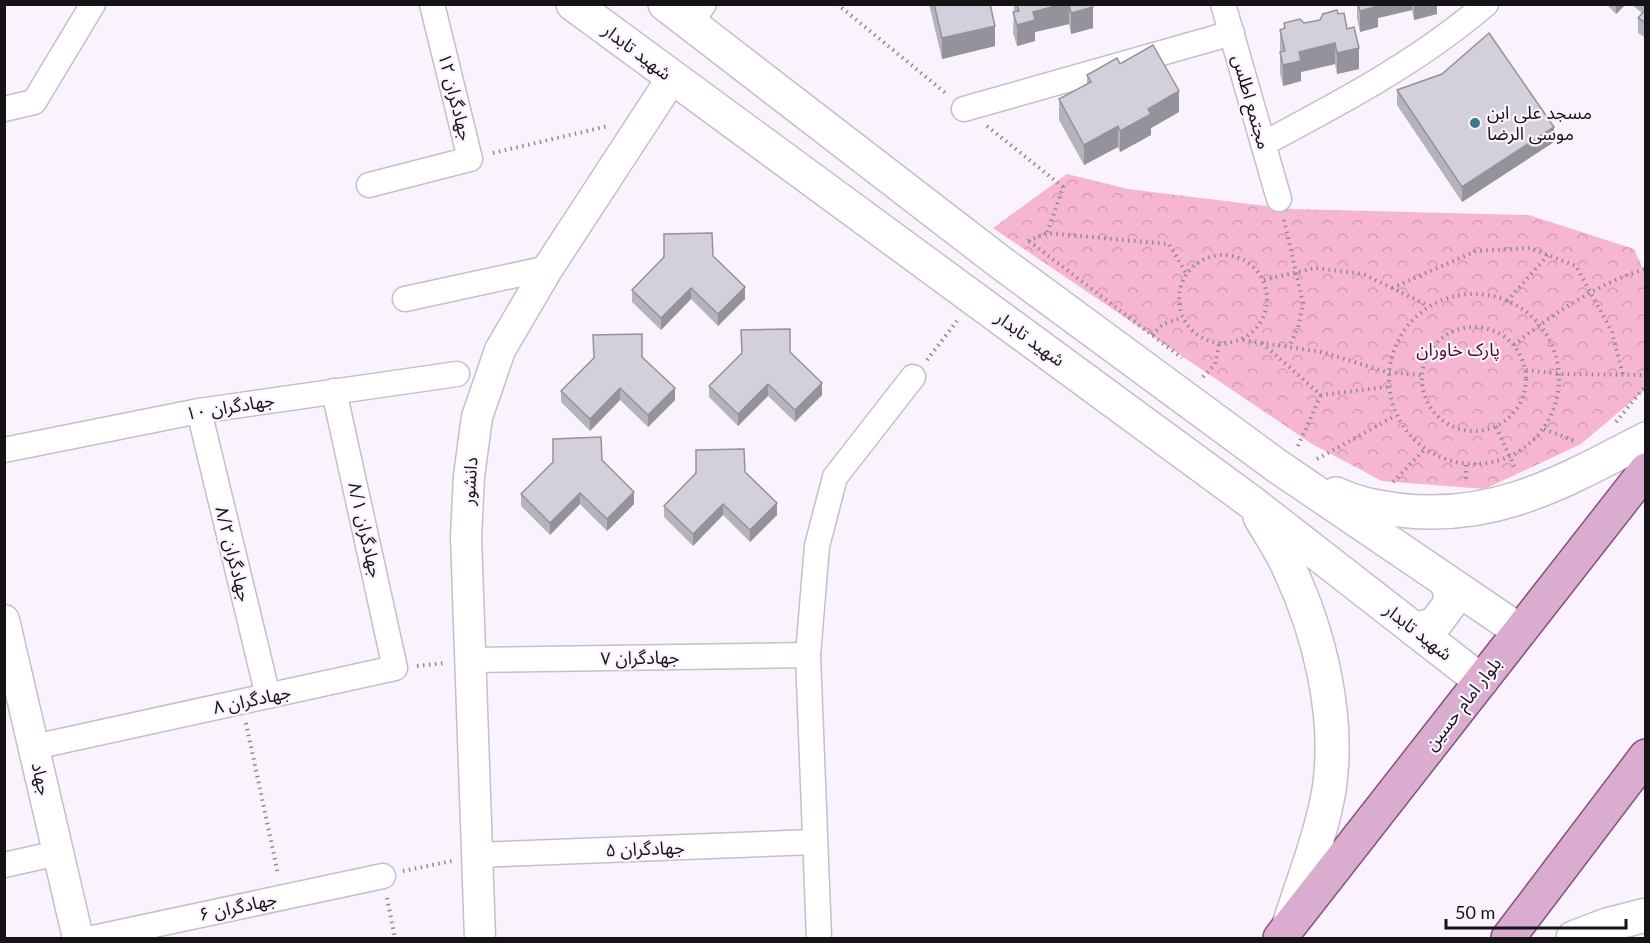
<svg xmlns="http://www.w3.org/2000/svg" width="1650" height="943" font-family="Lato,'Noto Sans Arabic',sans-serif">
<style>
.forest{fill:url(#forest-crowns)}
.lines{fill:none;stroke-linecap:round;stroke-linejoin:round}
.minor-casing{stroke:#c6bec9;stroke-width:27}
.tertiary-casing{stroke:#c6bec9;stroke-width:33}
.secondary-casing{stroke:#c6bec9;stroke-width:36}
.primary-casing{stroke:#84527b;stroke-width:36}
.path{stroke:#908b92;stroke-width:4;stroke-dasharray:1.5 4.5;stroke-linecap:butt}
.minor{stroke:#fff;stroke-width:24}
.tertiary{stroke:#fff;stroke-width:30}
.secondary{stroke:#fff;stroke-width:33}
.primary{stroke:#d9acd0;stroke-width:33}
.wall{fill:#b5b3bd}
.shaded-wall{fill:#94929a}
.building{fill:#d3d0dc;stroke:#94929a;stroke-width:1.5}
.poi-dot{fill:#3a798d;stroke:#faf2fd;stroke-width:2}
.labels{text-anchor:middle;stroke-width:4.5;stroke-linejoin:round;paint-order:stroke}
.street-label{font-size:18px;fill:#151316;stroke:#faf2fd}
.poi-label{font-size:18px;fill:#151316;stroke:#faf2fd;text-anchor:start}
.park-label{font-size:18px;fill:#4d062e;stroke:#faf2fd}
</style>
<defs>
<pattern id="forest-crowns" width="20" height="18" patternUnits="userSpaceOnUse" patternTransform="scale(1.5)"><rect width="20" height="18" fill="#f7b6d0"/><path d="M2 6a3 3 0 1 1 6 0M12 15a3 3 0 1 1 6 0" fill="none" stroke="#d39cb2"/></pattern>
</defs>
<rect width="100%" height="100%" fill="#faf2fd"/>
<polygon class="forest" points="1067,174 1128,189 1290,209 1529,215 1634,249 1645,273 1645,390 1581,444 1485,489 1382,481 1312,444 993,228"/>
<g class="lines">
<defs>
<g id="minor">
<polyline points="1223,4 1279,199"/>
<polyline points="691,23 704,4"/>
<polyline points="4,109 34,102 93,4"/>
<polyline points="964,109 1232,33"/>
<path d="M1263,144C1342,102 1418,62 1486,4"/>
<polyline points="369,185 470,159 432,4"/>
<polyline points="405,299 548,268"/>
<polyline points="199,411 268,696"/>
<polyline points="4,450 199,411 457,374"/>
<polyline points="471,660 808,655"/>
<polyline points="34,747 395,668 334,391"/>
<polyline points="476,855 814,842"/>
<polyline points="4,865 58,853"/>
<polyline points="93,938 383,876"/>
<polyline points="819,938 808,655 817,546 835,477 913,377"/>
</g>
<g id="tertiary">
<polyline points="4,620 78,938"/>
<polyline points="480,938 466,537 469,476 477,417 500,350 548,268 672,78"/>
</g>
<g id="secondary">
<polyline points="573,4 1251,502 1481,681"/>
<polyline points="665,4 1000,262 1277,466 1520,631"/>
<path d="M1336,494C1357,504 1375,507 1398,510C1495,522 1562,482 1646,439"/>
<path d="M1260,517C1270,534 1281,550 1289,568C1320,634 1340,717 1329,790C1321,836 1303,881 1289,925"/>
<polyline points="1415,630 1435,624 1452,601 1447,582"/>
<polyline points="1573,938 1607,925 1646,915"/>
</g>
<g id="primary">
<polyline points="1280,938 1646,470"/>
<polyline points="1508,938 1646,756"/>
</g>
</defs>
<use href="#minor" class="minor-casing"/>
<use href="#tertiary" class="tertiary-casing"/>
<use href="#secondary" class="secondary-casing"/>
<use href="#primary" class="primary-casing"/>
<g class="path">
<polyline points="837,4 948,95"/>
<polyline points="987,126 1063,187 1047,233"/>
<polyline points="493,153 608,126"/>
<polyline points="1284,220 1303,303 1298,328 1289,347"/>
<polyline points="1028,241 1047,233 1169,244 1186,273"/>
<polyline points="1029,241 1182,358"/>
<circle cx="1223" cy="299" r="44"/>
<polyline points="1264,280 1315,268 1363,274 1429,306"/>
<polyline points="1392,288 1476,251 1530,248 1576,266 1612,332 1623,375"/>
<circle cx="1474" cy="379" r="85"/>
<polyline points="1507,301 1548,255"/>
<circle cx="1474" cy="379" r="52"/>
<polyline points="1152,335 1163,324 1182,318"/>
<polyline points="1243,340 1322,352 1387,372 1421,375"/>
<polyline points="1262,343 1321,395 1387,387"/>
<path d="M1514,345C1548,317 1603,280 1646,269"/>
<polyline points="927,360 957,321"/>
<polyline points="1526,370 1559,374 1646,375"/>
<polyline points="1203,377 1215,364 1219,344"/>
<polyline points="1616,422 1646,385"/>
<polyline points="1496,427 1516,470"/>
<polyline points="1544,429 1577,442"/>
<polyline points="1298,446 1321,395"/>
<polyline points="1317,459 1395,416"/>
<polyline points="1466,465 1466,482"/>
<polyline points="1393,482 1424,450"/>
<polyline points="417,666 445,663"/>
<polyline points="246,723 278,874"/>
<polyline points="403,871 452,861"/>
<polyline points="387,898 395,938"/>
</g>
<use href="#minor" class="minor"/>
<use href="#tertiary" class="tertiary"/>
<use href="#secondary" class="secondary"/>
<use href="#primary" class="primary"/>
</g>
<g class="wall">
<polygon points="929,4 990,4 995,46 942,59"/>
<polygon points="1014,4 1093,4 1093,28 1071,34 1069,24 1035,32 1035,41 1017,46 1013,33"/>
<polygon points="1357,4 1437,4 1437,14 1414,20 1412,10 1378,18 1378,27 1360,32 1357,19"/>
<polygon points="1606,4 1626,4 1616,14"/>
<polygon points="1631,4 1646,4 1646,38 1638,33 1638,18 1642,13"/>
<polygon points="1338,14 1347,29 1359,69 1337,74 1335,64 1301,72 1301,81 1283,86 1280,73 1280,30 1284,28 1284,23 1304,23 1320,20"/>
<polygon points="1120,64 1179,112 1151,128 1151,135 1120,152 1118,147 1084,165 1059,120 1059,99 1087,84 1087,75"/>
<polygon points="1397,90 1554,142 1462,202 1397,105"/>
<polygon points="713,256 745,299 718,326 691,299 661,330 632,302 632,290"/>
<polygon points="790,352 822,395 795,422 768,396 738,426 709,397 709,386 741,354"/>
<polygon points="642,357 675,400 648,427 620,400 590,431 561,402 561,391"/>
<polygon points="602,460 634,504 607,531 580,504 550,535 521,506 521,494"/>
<polygon points="745,472 777,515 750,542 723,515 693,546 664,517 664,506"/>
</g>
<g class="shaded-wall">
<polygon points="1062,4 1069,4 1069,24 1035,32 1035,41 1017,46 1017,25 1033,12"/>
<polygon points="1376,4 1412,4 1412,10 1378,18 1378,27 1360,32 1360,11"/>
<polygon points="1414,4 1437,4 1437,14 1414,20"/>
<polygon points="1616,4 1626,4 1616,14"/>
<polygon points="1093,7 1093,28 1071,34 1071,13"/>
<polygon points="995,26 995,46 942,59 942,38"/>
<polygon points="1335,43 1335,64 1301,72 1301,81 1283,86 1283,65 1299,52"/>
<polygon points="1359,48 1359,69 1337,74 1337,53"/>
<polygon points="1179,91 1179,112 1151,128 1151,135 1120,152 1120,131 1148,109"/>
<polygon points="1118,126 1118,147 1084,165 1084,145"/>
<polygon points="1554,127 1554,142 1462,202 1462,187"/>
<polygon points="745,287 745,299 718,326 718,314"/>
<polygon points="691,288 691,299 661,330 661,318"/>
<polygon points="822,383 822,395 795,422 795,410"/>
<polygon points="768,384 768,396 738,426 738,414"/>
<polygon points="620,388 620,400 590,431 590,419"/>
<polygon points="675,388 675,400 648,427 648,415"/>
<polygon points="634,492 634,504 607,531 607,519"/>
<polygon points="580,493 580,504 550,535 550,523"/>
<polygon points="777,503 777,515 750,542 750,530"/>
<polygon points="723,504 723,515 693,546 693,534"/>
</g>
<g class="building">
<polygon points="934,4 990,4 995,26 942,38"/>
<polygon points="1017,4 1062,4 1033,12 1035,20 1017,25 1013,12 1019,11"/>
<polygon points="1069,4 1093,4 1093,7 1071,13"/>
<polygon points="1358,4 1378,4 1378,6 1360,11"/>
<polygon points="1646,9 1646,23 1638,18"/>
<polygon points="1337,10 1338,14 1344,13 1347,29 1354,27 1359,48 1337,53 1335,43 1299,52 1301,61 1283,65 1280,52 1285,51 1280,30 1285,28 1284,23 1300,19 1304,23 1320,20 1323,14"/>
<polygon points="1489,33 1554,127 1462,187 1397,90 1442,74"/>
<polygon points="1153,45 1179,91 1148,109 1151,114 1120,131 1118,126 1084,145 1059,99 1091,82 1087,75 1117,58 1120,64"/>
<polygon points="712,233 713,256 745,287 718,314 691,288 661,318 632,290 664,257 664,234"/>
<polygon points="790,329 790,352 822,383 795,410 768,384 738,414 709,386 742,353 741,330"/>
<polygon points="642,334 642,357 675,388 648,415 620,388 590,419 561,391 594,358 593,335"/>
<polygon points="601,437 602,460 634,492 607,519 580,493 550,523 521,494 553,462 553,439"/>
<polygon points="744,449 745,472 777,503 750,530 723,504 693,534 664,506 696,473 696,450"/>
</g>
<circle class="poi-dot" cx="1475" cy="123" r="6"/>
<g class="labels">
<g class="street-label">
<text transform="translate(637 52) rotate(37)" y="6">شهید تابدار</text>
<text transform="translate(455 97) rotate(76)" y="6">جهادگران ۱۲</text>
<text transform="translate(1251 102) rotate(74)" y="6">مجتمع اطلس</text>
<text transform="translate(1030 339) rotate(36)" y="6">شهید تابدار</text>
<text transform="translate(230 407) rotate(-9)" y="6">جهادگران ۱۰</text>
<text transform="translate(470 481) rotate(-86)" y="6">دانشور</text>
<text transform="translate(365 530) rotate(77)" y="6">جهادگران ۸/۱</text>
<text transform="translate(233 554) rotate(76)" y="6">جهادگران ۸/۲</text>
<text transform="translate(1418 632) rotate(38)" y="6">شهید تابدار</text>
<text transform="translate(640 658) rotate(-1)" y="6">جهادگران ۷</text>
<text transform="translate(252 700) rotate(-12)" y="6">جهادگران ۸</text>
<text transform="translate(1463 704) rotate(-52)" y="6">بلوار امام حسین</text>
<text transform="translate(41 779) rotate(77)" y="6">جهاد</text>
<text transform="translate(645 849) rotate(-2)" y="6">جهادگران ۵</text>
<text transform="translate(238 907) rotate(-12)" y="6">جهادگران ۶</text>
</g>
<g class="poi-label">
<text x="1487" y="119">مسجد علی ابن<tspan x="1487" dy="21">موسی الرضا</tspan></text>
</g>
<g class="park-label">
<text x="1458" y="356">پارک خاوران</text>
</g>
</g>
<rect width="1650" height="943" fill="none" stroke="#151316" stroke-width="12"/>
<path d="M1446 919v9h180v-9" fill="none" stroke="#151316" stroke-width="3"/>
<text x="1455" y="919" font-size="18" fill="#151316" stroke="#faf2fd" stroke-width="4.5" paint-order="stroke">50 m</text>
</svg>
